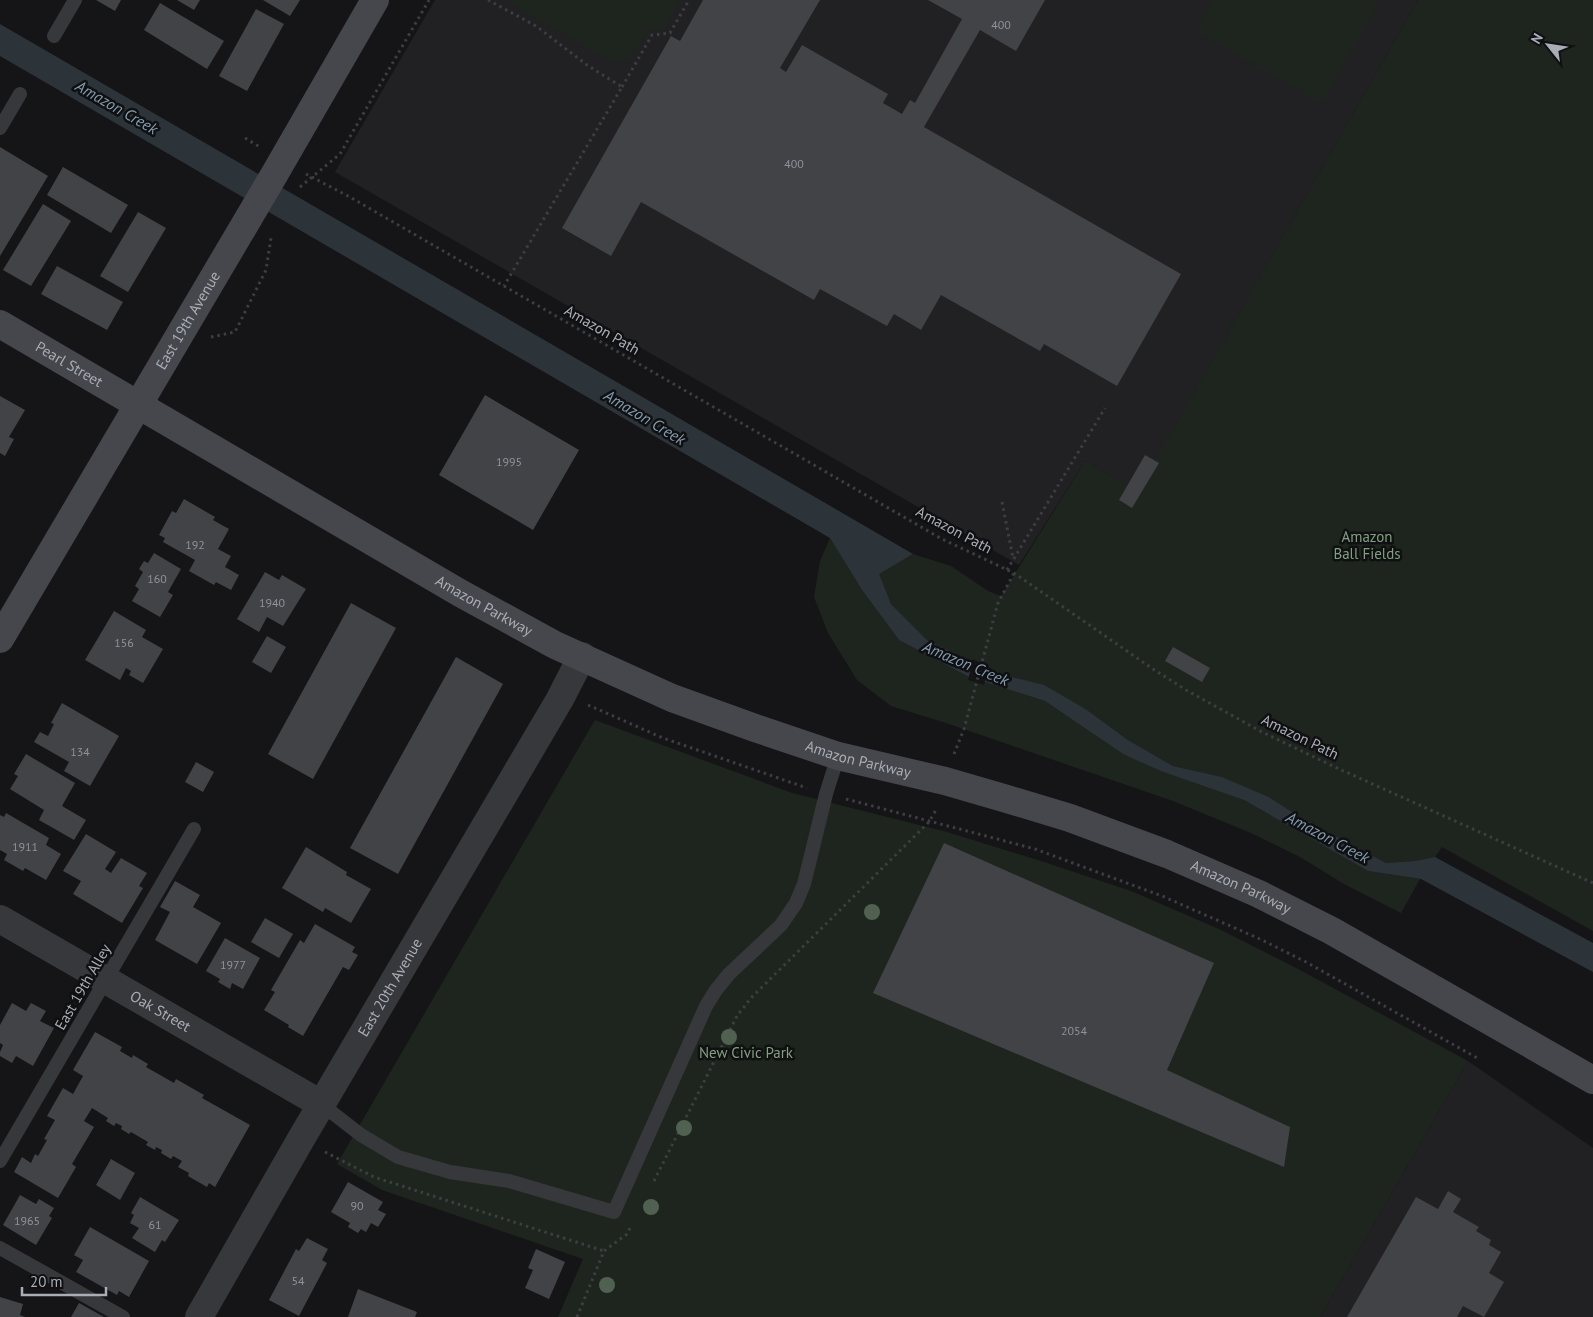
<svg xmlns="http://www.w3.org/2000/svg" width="1593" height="1317" font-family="'PT Sans',sans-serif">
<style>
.built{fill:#212124}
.green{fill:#1e251e}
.water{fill:#2c343a}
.pier{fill:#151517}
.building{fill:#424347}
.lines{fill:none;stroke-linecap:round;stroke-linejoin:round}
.path{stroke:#3d3e43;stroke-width:3;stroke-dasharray:2.5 4;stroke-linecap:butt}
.lane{stroke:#37383c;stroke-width:14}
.street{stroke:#37383c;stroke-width:28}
.secondary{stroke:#45474c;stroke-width:28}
.tree{fill:#506151}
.labels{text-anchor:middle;stroke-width:5;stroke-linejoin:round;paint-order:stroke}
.number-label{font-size:12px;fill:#8e929a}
.street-label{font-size:15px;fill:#a8adb6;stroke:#101012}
.park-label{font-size:15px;fill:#80a081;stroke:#101012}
.water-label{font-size:16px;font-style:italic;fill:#819baf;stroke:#101012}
</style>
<rect width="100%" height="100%" fill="#151517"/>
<g class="built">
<polygon points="435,0 1418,0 1138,492 1085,461 1019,565 335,172"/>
<polygon points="1468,1061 1593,1148 1593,1317 1320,1317"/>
</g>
<g class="green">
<polygon points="506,0 681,0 665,28 649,28 630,59 614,63"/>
<polygon points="1212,0 1380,0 1322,103 1197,31"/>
<polygon points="1418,0 1593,0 1593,931 1442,847 1435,857 1415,861 1386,863 1300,817 1269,797 1222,777 1173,766 1128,740 1087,710 1017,678 996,673 927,640 891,604 878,574 913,554 951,566 988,591 1001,596 1085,461 1138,491"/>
<polygon points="830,538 862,590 899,640 969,677 1045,701 1123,754 1244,800 1368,871 1420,879 1401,913 1344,884 1300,857 1251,833 1173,801 946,723 891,706 857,680 828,633 814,597 820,561"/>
<polygon points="595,720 792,793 947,832 1044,862 1131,891 1219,929 1300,970 1468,1061 1320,1317 558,1317 583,1259 382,1190 337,1164"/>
</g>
<polygon class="water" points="0,24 913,554 879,574 891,604 927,640 996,673 1044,685 1087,710 1128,740 1173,766 1222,777 1269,797 1300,817 1386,863 1415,861 1435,857 1593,943 1593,972 1421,879 1368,871 1244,800 1161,771 1123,754 1045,701 969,677 899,640 862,590 830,538 0,56"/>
<polygon class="pier" points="973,659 988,667 984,685 968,680"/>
<g class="building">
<polygon points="96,0 121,0 115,11"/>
<polygon points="177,0 200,0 194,10"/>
<polygon points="263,0 300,0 290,16"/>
<polygon points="703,0 820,0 780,68 786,72 802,45 888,94 883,103 902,114 910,100 915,103 962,19 928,0 1045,0 1016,51 980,30 924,127 1181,274 1117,386 1044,344 1040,351 941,295 921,330 894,314 887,326 820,289 814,300 641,202 611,256 562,228 671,36 680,41"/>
<polygon points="160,3 224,41 207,69 144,30"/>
<polygon points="256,9 284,24 247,91 219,76"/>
<polygon points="0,147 48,176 0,256"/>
<polygon points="63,167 128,205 111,233 47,195"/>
<polygon points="43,204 71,221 31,286 3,270"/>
<polygon points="138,212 166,228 128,292 100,276"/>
<polygon points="57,266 123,302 107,330 41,294"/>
<polygon points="485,395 579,450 533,530 439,475"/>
<polygon points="0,396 25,410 9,437 14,439 5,456 0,453"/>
<polygon points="1145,455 1159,463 1132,508 1119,500"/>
<polygon points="184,499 215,517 213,520 229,529 218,549 231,556 225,567 239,575 231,590 216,582 214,585 189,571 195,560 163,542 165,538 159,535 172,511 176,513"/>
<polygon points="154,553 181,569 168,592 173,595 160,617 132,601 139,589 135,586 143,572 139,569 144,561 148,563"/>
<polygon points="265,572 279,580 282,575 306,589 283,626 267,617 259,632 237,619"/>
<polygon points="351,603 396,628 313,779 268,754"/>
<polygon points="114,611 146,630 142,637 163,649 143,683 129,675 131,671 126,668 120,680 85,660"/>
<polygon points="267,636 286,647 271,673 252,662"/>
<polygon points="1173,647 1210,668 1202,682 1165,661"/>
<polygon points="456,657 503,684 398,874 350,848"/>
<polygon points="62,703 119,736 90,786 64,771 69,762 34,742 40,732 48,736 54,724 51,723"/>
<polygon points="26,754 75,783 62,806 86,820 74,840 39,820 44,810 10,789 18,776 14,774"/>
<polygon points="196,762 214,772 203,792 185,782"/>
<polygon points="6,813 49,838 46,845 61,854 46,880 25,868 23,871 4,860 7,854 0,850 0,815 4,817"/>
<polygon points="86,834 116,852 105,869 111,873 121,858 147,873 139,886 143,888 122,923 73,894 81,881 63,871"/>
<polygon points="944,843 1214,963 1167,1070 1290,1127 1284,1167 873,993"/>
<polygon points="306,847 347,872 346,875 371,889 351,923 325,908 323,912 282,888"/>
<polygon points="175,881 200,895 193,907 221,923 197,964 155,940 170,912 160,907"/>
<polygon points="265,918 293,934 279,958 251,942"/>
<polygon points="315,924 355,947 352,952 358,955 349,970 343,967 303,1036 288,1027 289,1025 264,1010 275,992 271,990 300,940 304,943"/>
<polygon points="225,938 260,958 243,989 232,983 230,989 218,982 220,979 206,971"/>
<polygon points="12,1003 26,1011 31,1003 46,1011 40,1021 54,1028 33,1066 16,1056 12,1063 0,1056 0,1052 3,1045 0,1043 0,1025"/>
<polygon points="95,1032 122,1047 120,1051 132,1058 133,1055 148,1064 146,1067 174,1083 176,1079 204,1095 202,1098 250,1125 215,1187 209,1183 207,1187 188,1176 189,1173 178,1167 182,1161 173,1156 171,1159 161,1153 162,1150 156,1147 155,1150 146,1145 148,1142 131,1132 129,1134 121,1129 122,1126 116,1123 114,1126 106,1121 108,1118 92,1108 84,1121 94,1127 72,1164 76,1167 58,1198 14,1172 22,1157 31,1163 35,1154 38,1156 47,1140 44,1139 55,1120 47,1116 63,1088 73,1094 83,1076 73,1070"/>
<polygon points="111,1159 135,1173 120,1200 96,1185"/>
<polygon points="348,1182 383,1202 378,1210 386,1214 378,1227 371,1223 366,1232 361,1229 358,1233 348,1227 350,1223 331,1212"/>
<polygon points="1448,1191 1461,1199 1453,1212 1479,1227 1476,1231 1491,1240 1489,1245 1501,1252 1489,1273 1504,1282 1484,1317 1463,1306 1457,1317 1347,1317 1416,1197 1438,1209"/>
<polygon points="20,1195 36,1204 39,1199 54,1208 49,1216 52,1218 36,1245 3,1225"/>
<polygon points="140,1197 179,1220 165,1242 162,1240 155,1252 132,1238 139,1228 130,1223 134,1215 131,1213"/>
<polygon points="90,1227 149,1261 129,1297 119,1291 117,1295 76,1272 83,1260 74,1255"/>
<polygon points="307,1238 328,1249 322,1260 327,1263 299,1316 269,1300 296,1249 299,1251"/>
<polygon points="536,1249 565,1262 549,1299 525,1288 533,1270 528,1268"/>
<polygon points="358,1289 417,1312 415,1317 348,1317"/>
<polygon points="0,1297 23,1304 20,1315 25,1317 0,1317"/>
<polygon points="79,1303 104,1317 71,1317"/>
</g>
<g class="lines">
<g class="path">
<polyline points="488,0 536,26 587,65 622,87 504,286"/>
<polyline points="622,87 652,35 670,33 689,0"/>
<polyline points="245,138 260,147"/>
<polyline points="306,174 348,196 942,539 1014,573 1153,669 1186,690 1262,732 1337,768 1593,883"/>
<polyline points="300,187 340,154 429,0"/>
<polyline points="211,337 235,332 266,270 271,238"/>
<polyline points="1002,502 1013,558"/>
<polyline points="1007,570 1105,408"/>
<polyline points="588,705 663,738 807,788"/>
<polyline points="954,754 964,729 998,603 1014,573"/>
<polyline points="846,799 1035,849 1162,896 1260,939 1306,962 1479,1059"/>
<polyline points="325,1152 374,1177 604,1251"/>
<polyline points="654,1181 737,1016 751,998 929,822 937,808"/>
<polyline points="577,1317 604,1251 627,1234 631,1226"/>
</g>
<g class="lane">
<polyline points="54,36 75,0"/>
<polyline points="0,128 20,94"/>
<polyline points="321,1104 361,1135 398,1157 450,1172 509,1181 614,1212 706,1006 716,990 729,974 781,925 796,903 804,884 826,794 838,756"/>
<polyline points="0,1161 194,829"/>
<polyline points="0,1248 123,1317"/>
</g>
<g class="street">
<path id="s1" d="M0,919L321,1104"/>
<path id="s2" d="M199,1317L301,1139L560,699L582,656"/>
</g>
<g class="secondary">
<path id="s3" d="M0,324L460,593L555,645L672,698L755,728L838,756L945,781L1007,799L1070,818L1167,854L1259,894L1332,931L1593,1080"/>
<path id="s4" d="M0,639L274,175L375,0"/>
</g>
</g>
<g class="tree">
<circle cx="872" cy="912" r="8"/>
<circle cx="729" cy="1037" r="8"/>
<circle cx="684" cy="1128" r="8"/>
<circle cx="651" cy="1207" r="8"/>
<circle cx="607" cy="1285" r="8"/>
</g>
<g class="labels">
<g class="number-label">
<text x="1001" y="29">400</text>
<text x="794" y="168">400</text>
<text x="509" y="466">1995</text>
<text x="195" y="549">192</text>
<text x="157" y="583">160</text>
<text x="272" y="607">1940</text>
<text x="124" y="647">156</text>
<text x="80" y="756">134</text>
<text x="25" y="851">1911</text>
<text x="233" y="969">1977</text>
<text x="1074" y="1035">2054</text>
<text x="357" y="1210">90</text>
<text x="27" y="1225">1965</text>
<text x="155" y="1229">61</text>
<text x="298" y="1285">54</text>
</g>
<g class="street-label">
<text dy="5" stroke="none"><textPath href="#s4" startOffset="370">East 19th Avenue</textPath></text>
<text transform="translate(602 330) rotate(30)" y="5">Amazon Path</text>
<text dy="5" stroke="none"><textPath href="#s3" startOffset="80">Pearl Street</textPath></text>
<text transform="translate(954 530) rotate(28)" y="5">Amazon Path</text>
<text dy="5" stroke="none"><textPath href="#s3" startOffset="560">Amazon Parkway</textPath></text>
<text transform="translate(1300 737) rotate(26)" y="5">Amazon Path</text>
<text dy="5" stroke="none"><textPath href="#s3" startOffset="966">Amazon Parkway</textPath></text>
<text dy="5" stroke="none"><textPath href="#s3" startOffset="1370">Amazon Parkway</textPath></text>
<text transform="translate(83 987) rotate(-60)" y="5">East 19th Alley</text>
<text dy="5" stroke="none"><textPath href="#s2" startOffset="381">East 20th Avenue</textPath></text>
<text dy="5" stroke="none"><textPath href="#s1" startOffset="185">Oak Street</textPath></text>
</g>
<g class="park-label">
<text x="1367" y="542">Amazon<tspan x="1367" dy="17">Ball Fields</tspan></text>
<text x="746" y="1058">New Civic Park</text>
</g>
<g class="water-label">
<text transform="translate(117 107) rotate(30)" y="6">Amazon Creek</text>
<text transform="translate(645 417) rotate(31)" y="6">Amazon Creek</text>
<text transform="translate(966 663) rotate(23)" y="6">Amazon Creek</text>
<text transform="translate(1328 837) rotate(28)" y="6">Amazon Creek</text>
</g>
</g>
<g transform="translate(1548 45) rotate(300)" stroke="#101012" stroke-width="4" paint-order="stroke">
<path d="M0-4L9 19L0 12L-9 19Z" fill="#a8adb6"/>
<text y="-8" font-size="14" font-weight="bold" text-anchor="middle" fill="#a8adb6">N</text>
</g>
<path d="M22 1287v8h84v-8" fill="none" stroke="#a8adb6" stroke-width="2.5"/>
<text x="30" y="1287" font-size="15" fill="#a8adb6" stroke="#101012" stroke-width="4" paint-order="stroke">20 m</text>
</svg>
